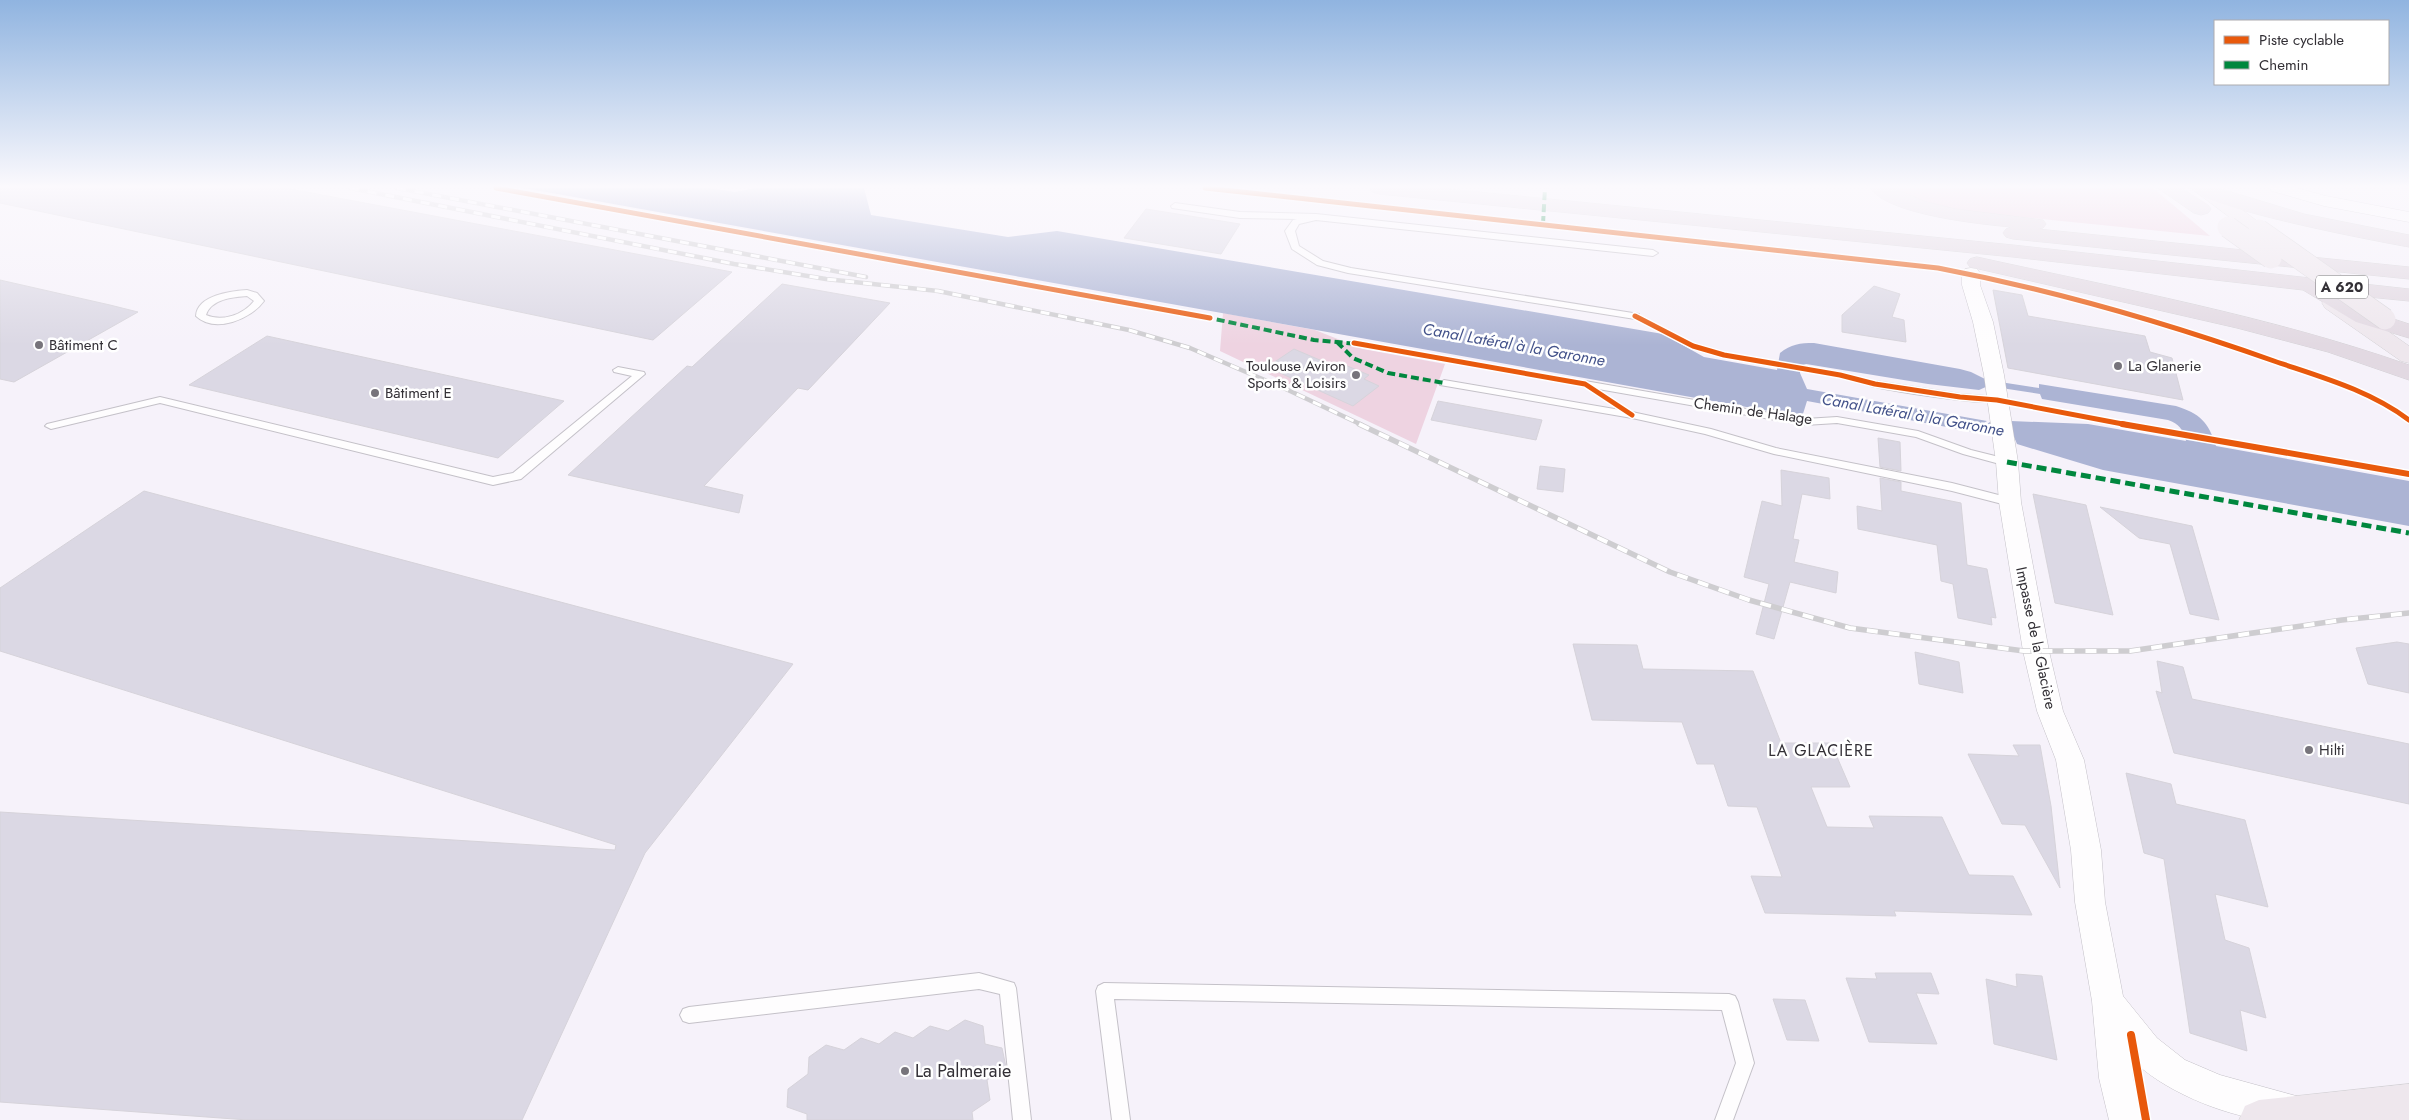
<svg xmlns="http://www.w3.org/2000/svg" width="2409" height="1120" font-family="Jost,sans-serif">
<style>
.green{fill:#eed3e1}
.water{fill:#acb4d4}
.building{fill:#dbd8e4;stroke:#d6d3da}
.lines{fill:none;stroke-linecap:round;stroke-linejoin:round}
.service-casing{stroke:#c4c1c8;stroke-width:2}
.minor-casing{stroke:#c4c1c8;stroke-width:1}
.primary-casing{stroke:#d3d1d5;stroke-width:1}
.motorway-casing{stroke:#d3d1d5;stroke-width:1}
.service{fill:#fefdfe;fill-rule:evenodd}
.minor{fill:#fefdfe;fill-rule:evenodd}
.primary{fill:#eee7ed;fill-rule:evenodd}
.motorway{fill:#e2d9e2;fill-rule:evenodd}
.rail-far1-casing{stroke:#cecdd0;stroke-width:4.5}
.rail-casing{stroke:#cecdd0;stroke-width:5.5}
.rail-far1{stroke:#fff;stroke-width:3;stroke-dasharray:9;stroke-linecap:butt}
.rail{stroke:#fff;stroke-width:4;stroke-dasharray:11;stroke-linecap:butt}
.primary-bridge-casing{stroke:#d3d1d5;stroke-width:22;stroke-linecap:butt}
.primary-bridge{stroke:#eee7ed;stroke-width:21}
.quiet-far1{stroke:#00873e;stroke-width:4;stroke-dasharray:8 4;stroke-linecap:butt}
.quiet{stroke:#00873e;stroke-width:5;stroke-dasharray:10 5;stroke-linecap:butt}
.cycleway-far2-casing{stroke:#fff;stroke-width:8}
.cycleway-far1-casing{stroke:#fff;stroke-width:9}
.cycleway-casing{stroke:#fff;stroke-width:11}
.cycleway-far2{stroke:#e8590c;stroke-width:5}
.cycleway-far1{stroke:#e8590c;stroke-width:6}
.cycleway{stroke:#e8590c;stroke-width:8}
.poi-dot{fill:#77747b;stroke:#fff;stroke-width:2}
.labels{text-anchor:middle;stroke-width:5;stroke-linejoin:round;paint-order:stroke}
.shield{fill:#fff;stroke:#706e72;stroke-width:1}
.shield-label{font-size:14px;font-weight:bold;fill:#333036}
.poi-label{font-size:15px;fill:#333036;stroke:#fff;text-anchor:start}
.street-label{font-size:15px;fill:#333036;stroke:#fff}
.water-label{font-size:16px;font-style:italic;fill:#43528a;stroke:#fff}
.neighbourhood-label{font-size:16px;letter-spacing:1px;fill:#333036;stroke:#fff}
.near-poi-label{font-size:18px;fill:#333036;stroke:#fff;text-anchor:start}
</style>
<rect width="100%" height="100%" fill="#f6f2fa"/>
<g class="green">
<path d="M1895,188H2153L2210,236L1962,211C1938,206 1916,201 1895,188Z"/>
<polygon points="1223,313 1315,330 1363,349 1445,364 1416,444 1220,351"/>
</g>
<path class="water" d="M524,188H709L735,192L755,188H864L871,215L1008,237L1057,231L1663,334L1704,357L1777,370L1780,353C1791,344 1800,343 1814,343L1960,369L1971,372L1987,380L2039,388V384L2176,406C2200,414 2208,421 2216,446L2409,481V526L2103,470L2017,444L2014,437L1991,435L1982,427L1990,422L2011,425V421L2088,424L2186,441C2183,429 2179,424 2168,420L2042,399L2040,394L1988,386L1979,390L1928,384L1806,364L1800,366V373L1807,389L1987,421L1979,426L1990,435L1807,401L1802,417Z"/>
<g class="building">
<polygon points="0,188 285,188 732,272 653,340 0,203"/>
<polygon points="1146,209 1240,224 1221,254 1124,238"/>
<polygon points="0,280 110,305 138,312 14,382 0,379"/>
<polygon points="782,284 890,303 808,390 798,388 704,486 743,495 739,513 568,475 687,366 692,367"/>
<polygon points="1874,286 1900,294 1892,317 1904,320 1906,342 1842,332 1842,315"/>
<polygon points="1993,290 2022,295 2028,316 2145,336 2150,352 2172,358 2183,400 2008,368"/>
<polygon points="267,336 564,401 498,458 189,385"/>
<polygon points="1294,349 1341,369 1345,365 1369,375 1364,379 1379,386 1353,406 1267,367"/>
<polygon points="1438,401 1542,420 1536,440 1431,420"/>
<polygon points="1878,438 1900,442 1901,471 1880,467"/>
<polygon points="1540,466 1565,469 1563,492 1537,489"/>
<polygon points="1781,470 1829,478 1830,499 1802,494 1793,539 1799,540 1794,562 1838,572 1836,593 1790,582 1774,639 1756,634 1769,584 1744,577 1762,501 1782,506"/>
<polygon points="1880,478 1901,482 1901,491 1961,503 1967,565 1987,569 1996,618 1991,617 1992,625 1958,618 1953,584 1941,581 1937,545 1858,529 1857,506 1882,511"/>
<polygon points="144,491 793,664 645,853 522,1120 248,1120 0,1102 0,812 615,850 616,845 0,651 0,588"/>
<polygon points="2033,494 2086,505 2113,615 2055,603"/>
<polygon points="2100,507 2192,526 2219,620 2190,614 2170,544 2139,538"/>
<polygon points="2397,642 2409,644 2409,693 2368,684 2356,648"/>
<polygon points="1573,644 1637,645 1643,669 1753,671 1781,743 1831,743 1850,787 1811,787 1827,827 1874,828 1869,816 1942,817 1969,875 2013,876 2032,915 1894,911 1896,916 1765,913 1751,876 1782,877 1757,807 1728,806 1714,764 1697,764 1682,722 1592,720"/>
<polygon points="1915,652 1959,662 1963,693 1919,684"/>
<polygon points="2157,661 2183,667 2192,699 2409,744 2409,804 2174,753 2156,691 2162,693"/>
<polygon points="2013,745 2040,745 2051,806 2060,888 2025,825 2002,824 1968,754 2019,756"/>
<polygon points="2126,773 2171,784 2176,804 2245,820 2268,907 2215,894 2225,940 2249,948 2266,1018 2240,1010 2247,1051 2190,1033 2164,859 2144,853"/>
<polygon points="1875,973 1931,973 1939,994 1916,993 1937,1044 1869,1042 1846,978 1877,979"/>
<polygon points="2016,974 2042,976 2057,1060 1994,1044 1986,979 2017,987"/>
<polygon points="1773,999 1805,1000 1819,1041 1787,1040"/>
<polygon points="965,1020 983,1026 985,1044 1002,1048 1006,1067 987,1080 990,1100 972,1112 973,1120 807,1120 807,1114 787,1107 788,1089 808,1074 809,1057 826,1045 844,1050 861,1038 879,1044 895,1032 913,1038 930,1026 948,1031"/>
</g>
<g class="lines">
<defs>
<g id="service">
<polygon points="1175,203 1240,212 1316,214 1653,250 1658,253 1653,256 1316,220 1299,224 1295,231 1299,246 1323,261 1351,268 1639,314 1639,318 1635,319 1348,273 1317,265 1292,249 1285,231 1293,220 1297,219 1240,218 1172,208 1171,206"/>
<path d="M247,290L257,293L264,301C251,319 215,334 196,316C197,295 232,291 247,290ZM247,296L254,301C243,315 222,322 206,315C211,299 233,297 247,296Z"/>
<polygon points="618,367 644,372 645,374 521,479 493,485 160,403 51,429 45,426 47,424 160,397 493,477 513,473 632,376 614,372 613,370"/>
<polygon points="1444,380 1632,412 1711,429 1776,448 1952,483 2014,499 2016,502 2010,506 1952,491 1774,454 1705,434 1632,418 1440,385 1439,383"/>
<polygon points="1585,381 1805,419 1837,417 1918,431 1971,450 2011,460 2013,462 2007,466 1963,454 1916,437 1837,423 1805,425 1581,386 1581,382"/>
<path d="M1875,381L1960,394L1997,397L2002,400C1994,408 1888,390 1871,386V382Z"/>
<polygon points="979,973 1014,983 1016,988 1031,1120 1013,1120 1000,994 979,989 689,1023 683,1021 680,1015 683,1009 689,1007"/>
<polygon points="1104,983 1729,994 1735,996 1738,1002 1754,1063 1733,1120 1715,1120 1736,1063 1722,1010 1114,999 1130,1120 1112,1120 1096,991 1098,986"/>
</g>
<g id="minor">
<polygon points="2270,188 2297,188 2326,196 2409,212 2409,222 2324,206 2272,191"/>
<path d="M1971,268L1977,269L1980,273V285L1993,322L2004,375L2018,462L2021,502L2049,651L2063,711L2084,760L2101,850L2105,902L2123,996L2157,1038L2185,1060L2220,1075L2300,1097L2305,1109L2301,1120C2289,1120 2277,1120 2266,1120C2224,1116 2159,1089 2131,1058L2133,1078L2143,1120H2109L2099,1078L2092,1001L2075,902L2071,850L2056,760L2037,711L2023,651L1999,502L1996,462L1984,375L1973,322L1962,285V273L1965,269Z"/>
</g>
<g id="primary">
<polygon points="2191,188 2213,188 2269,230 2266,234 2259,236 2252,234"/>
<polygon points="2333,297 2341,298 2409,346 2409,363 2401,361 2325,308 2322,303 2325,298"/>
<polygon points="2409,1084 2409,1120 2239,1120 2245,1106 2259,1100"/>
</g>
<g id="motorway">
<polygon points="1370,188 1438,188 2013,245 2409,289 2409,301 2338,294 2372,312 2409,324 2409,338 2356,322 2303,290 2013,257 1379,194 1372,192"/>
<path d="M1870,188H1894L1923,201L1955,209L2043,220L2046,224L2043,228L2038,229L2409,267V279L2013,239L2006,237L2003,233L2006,229L2011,227C1980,224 1888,215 1870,188Z"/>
<polygon points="2158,188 2181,188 2208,205 2211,209 2208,213 2201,215 2194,213"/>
<path d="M2191,188H2218L2304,214L2409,235V247C2376,241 2205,209 2191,188Z"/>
<path d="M1977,257C2122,289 2269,316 2409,365V380L2328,352L2237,328L1970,267L1967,263L1970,259Z"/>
</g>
</defs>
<use href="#service" class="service-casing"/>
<use href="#minor" class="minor-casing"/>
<use href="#primary" class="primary-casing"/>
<use href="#motorway" class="motorway-casing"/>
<use href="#service" class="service"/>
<use href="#minor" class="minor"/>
<use href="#primary" class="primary"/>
<use href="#motorway" class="motorway"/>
<defs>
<g id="rail-far1">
<polyline points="350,188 734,264 826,279 938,291 1129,330 1190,348 1288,390 1362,425"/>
<polyline points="397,188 866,277"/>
</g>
<polyline id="rail" points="1359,424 1670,572 1749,600 1850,628 2024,651 2130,651 2342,620 2409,613"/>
</defs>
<use href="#rail-far1" class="rail-far1-casing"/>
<use href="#rail" class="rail-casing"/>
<use href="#rail-far1" class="rail-far1"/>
<use href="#rail" class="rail"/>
<defs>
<g id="primary-bridge">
<polyline points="2228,227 2271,258"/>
<polyline points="2259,230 2385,319"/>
</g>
</defs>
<use href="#primary-bridge" class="primary-bridge-casing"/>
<use href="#primary-bridge" class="primary-bridge"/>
<g class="quiet-far1">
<polyline points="1543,224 1545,188"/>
<polyline points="1205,317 1314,340 1358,344"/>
<polyline points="1337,342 1353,358 1388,373 1444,383"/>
</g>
<polyline class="quiet" points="2007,462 2409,533"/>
<defs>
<g id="cycleway-far2">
<polyline points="496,188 1210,318"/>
<path d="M1205,188L1938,268C2053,290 2164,322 2274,361C2321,377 2369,390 2409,420"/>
<polyline points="1635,316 1693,346 1724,355 1840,375 1875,384 1960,397 1997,400 2128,425"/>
<polyline points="1354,343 1585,384 1632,415"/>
</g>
<polyline id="cycleway-far1" points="2122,424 2409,474"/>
<polyline id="cycleway" points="2131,1035 2146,1120"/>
</defs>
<use href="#cycleway-far2" class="cycleway-far2-casing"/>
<use href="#cycleway-far1" class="cycleway-far1-casing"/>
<use href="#cycleway" class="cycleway-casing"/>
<use href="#cycleway-far2" class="cycleway-far2"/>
<use href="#cycleway-far1" class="cycleway-far1"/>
<use href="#cycleway" class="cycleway"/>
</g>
<linearGradient id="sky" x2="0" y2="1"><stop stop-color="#90b4e0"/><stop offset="0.54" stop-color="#fbf9fd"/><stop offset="1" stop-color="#fbf9fd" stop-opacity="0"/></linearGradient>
<rect width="2409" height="345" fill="url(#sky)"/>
<g class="poi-dot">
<circle cx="39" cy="345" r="5"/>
<circle cx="2118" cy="366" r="5"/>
<circle cx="1356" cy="375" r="5"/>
<circle cx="375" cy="393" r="5"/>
<circle cx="2309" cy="750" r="5"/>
<circle cx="905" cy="1071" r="5"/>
</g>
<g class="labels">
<rect class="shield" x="2316" y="275.5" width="52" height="23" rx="4"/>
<g class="shield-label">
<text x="2342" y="292">A 620</text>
</g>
<g class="poi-label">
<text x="49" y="350">Bâtiment C</text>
<text x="1346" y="371" text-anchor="end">Toulouse Aviron<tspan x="1346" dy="17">Sports &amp; Loisirs</tspan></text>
<text x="2128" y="371">La Glanerie</text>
<text x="385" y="398">Bâtiment E</text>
<text x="2319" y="755">Hilti</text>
</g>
<g class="street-label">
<text transform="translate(1753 411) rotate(8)" y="5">Chemin de Halage</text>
<text transform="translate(2036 638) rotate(78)" y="5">Impasse de la Glacière</text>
</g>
<g class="water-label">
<text transform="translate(1514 344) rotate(10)" y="6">Canal Latéral à la Garonne</text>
<text transform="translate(1913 414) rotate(10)" y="6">Canal Latéral à la Garonne</text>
</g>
<g class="neighbourhood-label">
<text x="1821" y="756">LA GLACIÈRE</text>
</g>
<g class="near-poi-label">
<text x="915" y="1077">La Palmeraie</text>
</g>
</g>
<rect x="2214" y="20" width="175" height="65" fill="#ffffff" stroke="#adacaf"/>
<rect x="2224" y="36" width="25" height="8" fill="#e8590c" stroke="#adacaf"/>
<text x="2259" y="45" font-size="15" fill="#333036">Piste cyclable</text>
<rect x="2224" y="61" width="25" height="8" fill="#00873e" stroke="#adacaf"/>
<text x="2259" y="70" font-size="15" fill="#333036">Chemin</text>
</svg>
